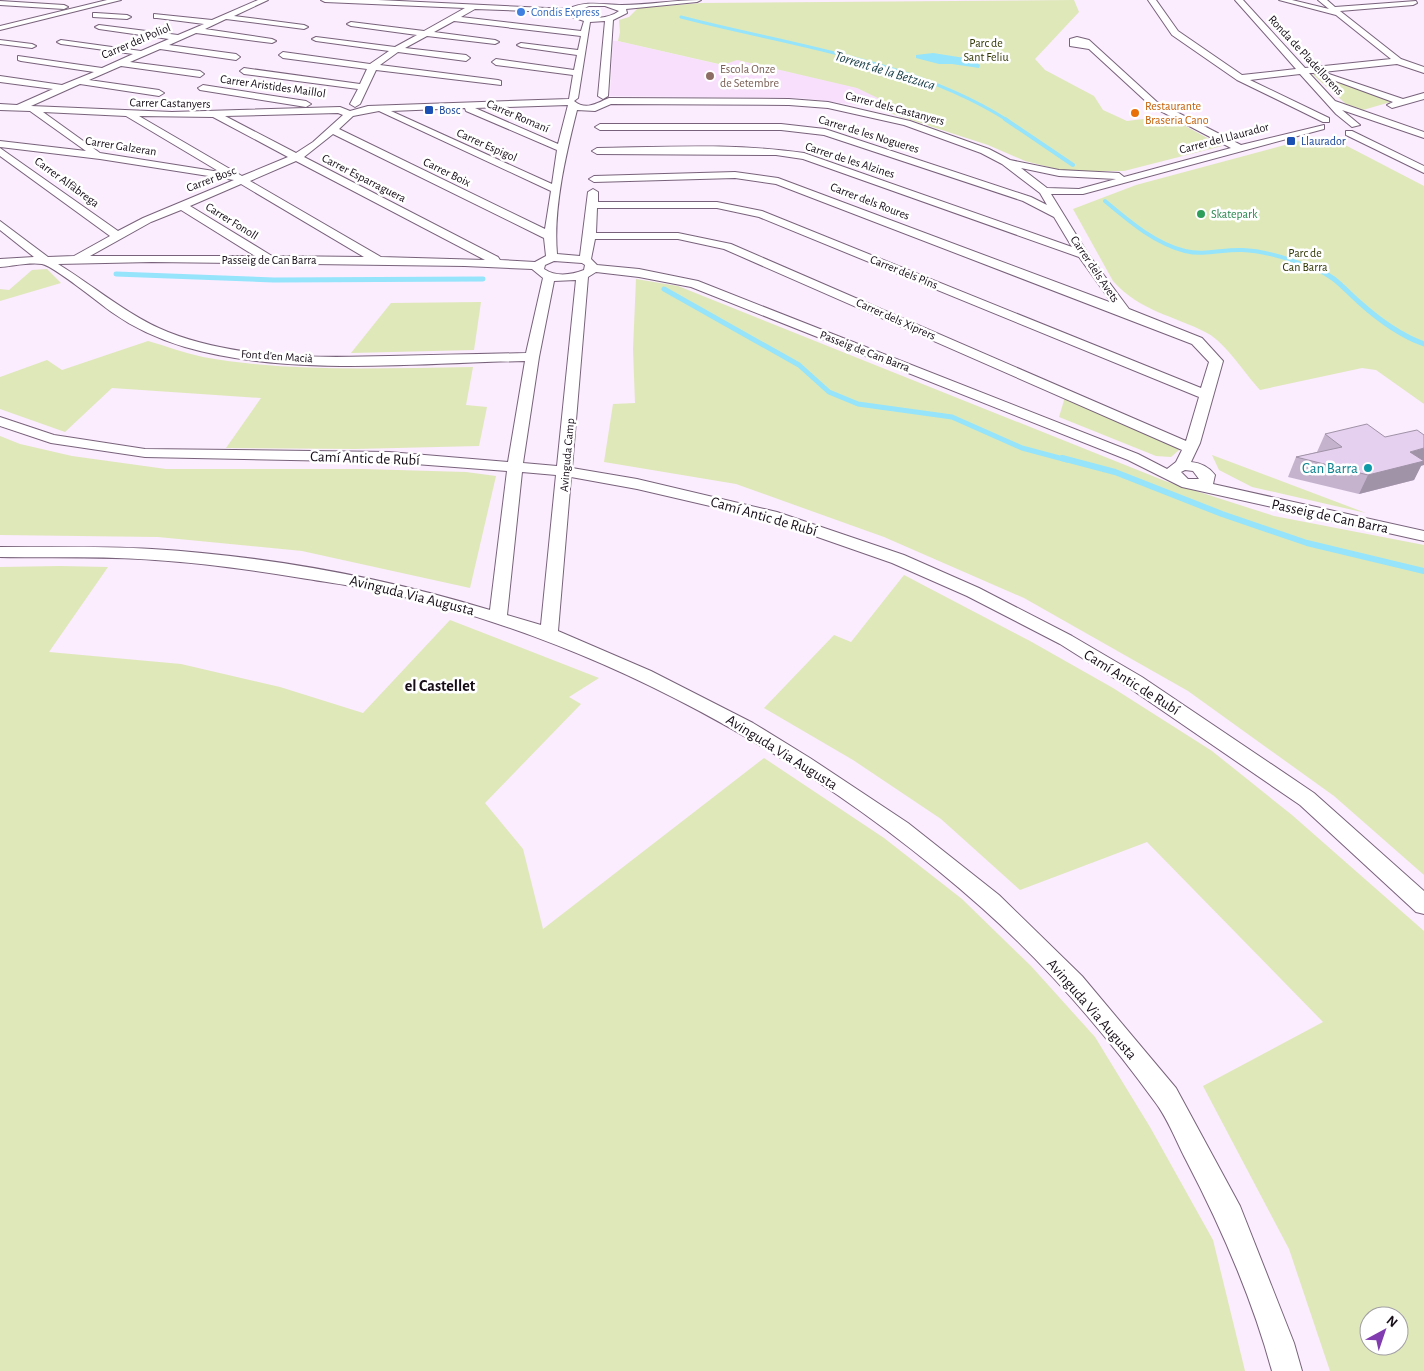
<svg xmlns="http://www.w3.org/2000/svg" width="1424" height="1371" font-family="'Alegreya Sans',sans-serif">
<style>
.built{fill:#f8e0fc}
.green{fill:#dfe8b9;fill-rule:evenodd}
.water{fill:#95e4fb}
.lines{fill:none;stroke-linecap:round;stroke-linejoin:round}
.stream-far3{stroke:#95e4fb;stroke-width:3}
.stream-far2{stroke:#95e4fb;stroke-width:4}
.stream-far1{stroke:#95e4fb;stroke-width:5}
.stream{stroke:#95e4fb;stroke-width:6}
.street-casing{stroke:#78627b;stroke-width:2}
.street{fill:#fff;fill-rule:evenodd}
.wall{fill:#c5b3ce}
.shaded-wall{fill:#a092a7}
.building{fill:#e5d0ef;stroke:#a092a7}
.shop-dot{fill:#3f7fe0;stroke:#fff;stroke-width:2}
.education-dot{fill:#8d6e63;stroke:#fff;stroke-width:2}
.transit-dot{fill:#1a4fb4;stroke:#fff;stroke-width:2}
.food-dot{fill:#e8710a;stroke:#fff;stroke-width:2}
.leisure-dot{fill:#2e9e5b;stroke:#fff;stroke-width:2}
.culture-dot{fill:#0f9aa8;stroke:#fff;stroke-width:2}
.labels{text-anchor:middle;stroke-width:5;stroke-linejoin:round;paint-order:stroke}
.far-shop-label{font-size:12px;fill:#366cbe;stroke:#fff;text-anchor:start}
.far-street-label{font-size:12px;fill:#170e18;stroke:#fff}
.far-park-label{font-size:12px;fill:#323706;stroke:#fff}
.far-education-label{font-size:12px;fill:#785e54;stroke:#fff;text-anchor:start}
.far-food-label{font-size:12px;fill:#c56008;stroke:#fff;text-anchor:start}
.far-transit-label{font-size:12px;fill:#164399;stroke:#fff;text-anchor:start}
.far-leisure-label{font-size:12px;fill:#27864d;stroke:#fff;text-anchor:start}
.far-water-label{font-size:14px;font-style:italic;fill:#173c46;stroke:#fff}
.street-label{font-size:15px;fill:#170e18;stroke:#fff}
.culture-label{font-size:15px;fill:#0d838f;stroke:#fff;text-anchor:end}
.neighbourhood-label{font-size:16px;font-weight:bold;fill:#170e18;stroke:#fff}
</style>
<rect width="100%" height="100%" fill="#fbecfe"/>
<polygon class="built" points="613,41 618,41 722,65 737,60 857,87 885,101 871,107 801,98 610,96"/>
<g class="green">
<polygon points="1074,0 1079,12 1035,59 1045,70 1094,96 1103,110 1127,121 1167,116 1222,146 1124,171 1064,171 1025,161 988,145 871,107 884,101 857,88 737,60 723,65 618,41 620,32 619,20 629,17 638,8 701,3"/>
<polygon points="1311,73 1318,75 1394,101 1363,110 1346,104"/>
<path d="M1311,138L1347,146L1424,186V404L1376,370L1362,368L1260,390C1245,374 1226,343 1207,333C1173,315 1141,312 1113,281L1073,209L1136,185Z"/>
<polygon points="47,269 61,283 0,301 0,289 9,290 32,270"/>
<polygon points="636,279 678,286 1165,481 1274,516 1424,545 1424,875 1334,796 1188,691 1024,598 884,537 736,484 604,462 613,404 635,403 633,349"/>
<polygon points="481,302 474,350 351,353 391,303"/>
<path d="M148,341C166,346 184,353 203,357C292,373 383,368 473,367L466,405L487,407L479,446L355,449L226,448L261,398L112,388L65,432L0,409V377L47,360L62,370Z"/>
<polygon points="1065,397 1173,445 1179,450 1171,457 1156,456 1059,417"/>
<polygon points="0,436 20,444 72,456 166,469 363,469 466,472 496,476 470,588 302,551 158,537 0,535"/>
<polygon points="1212,455 1366,513 1252,487 1219,470"/>
<polygon points="60,566 108,567 49,652 181,664 280,687 363,713 450,620 599,678 569,697 581,704 485,803 523,849 543,929 764,758 884,838 962,899 1031,966 1095,1037 1150,1127 1213,1240 1245,1371 0,1371 0,567"/>
<path d="M904,575L1030,641L1113,688L1212,751L1292,815L1424,931V1371H1330L1289,1249L1203,1086L1323,1022L1147,842L1020,890L941,819L853,760L764,708L834,635L851,642ZM1369,1316H1399V1346H1369Z"/>
</g>
<polygon class="water" points="933,53 971,59 980,65 979,68 952,64 939,64 916,58 916,55"/>
<g class="lines">
<path class="stream-far3" d="M681,17C788,45 913,60 1007,120"/>
<g class="stream-far2">
<polyline points="1005,119 1073,165"/>
<path d="M1105,201C1129,221 1154,243 1185,251C1205,256 1223,249 1242,250C1269,251 1295,261 1320,271"/>
</g>
<g class="stream-far1">
<path d="M1316,269C1335,276 1344,289 1359,302C1379,320 1399,335 1424,344"/>
<polyline points="116,274 274,280 483,279"/>
<polyline points="664,289 799,365 829,392 858,404 952,417 1022,448 1067,460"/>
</g>
<polyline class="stream" points="1062,458 1115,472 1222,514 1307,543 1424,571"/>
<defs>
<g id="street">
<polygon points="107,0 121,0 0,30 0,26"/>
<path d="M258,0H268L234,16L304,25L308,27L304,29L226,19L205,29L272,39L276,41L272,43L196,33L169,45L236,54L240,57L236,60L160,49L130,62L200,71L204,74L200,77L121,66L89,80L159,90L164,93L159,96L80,84L31,106L172,112L340,107L350,111L368,106L569,99L573,75L496,65L492,62L496,59L574,70L577,55L521,47L517,45L521,43L578,50L581,36L454,21L434,32L495,40L499,42L495,44L427,36L405,48L466,55L470,58L466,61L398,52L380,65L498,80L501,81V85L376,70L360,104L355,107L350,104L358,89L244,74L240,71L244,68L360,84L367,69L283,58L279,55L283,52L370,64L389,51L316,41L312,39L316,37L395,47L417,35L351,26L347,24L351,22L424,31L465,8L325,2L321,0H378L568,9C587,0 603,5 622,5C648,5 674,0 701,0L697,2L626,9L627,13L613,20L608,96L603,99L598,96L605,21L590,22L578,98L574,101C586,111 597,103 609,98L789,99L828,102L910,121L989,149L1010,160L1059,170L1119,173L1124,177L1231,148L1151,106L1089,49L1070,46V39L1077,37L1089,40L1157,102L1241,145L1324,125V129L1083,194H1051L1088,254L1129,309L1202,338L1223,361L1200,443L1191,462C1201,463 1209,467 1215,475L1213,484L1424,531V541L1182,487L1128,460L691,287L639,277L596,272L588,277L572,468L637,479L777,512L904,555L979,588L1072,636L1142,677L1314,793L1424,891V914L1416,912L1300,805L1128,687L1060,644L967,596L892,563L766,519L637,489L571,477L558,631L651,671L753,723L810,758L908,823L999,895L1082,976L1176,1088L1240,1206L1294,1343L1302,1371H1272C1252,1298 1221,1227 1186,1160C1176,1141 1168,1119 1155,1102C1105,1033 1046,965 982,908C813,758 595,636 373,590C349,585 325,582 301,578C252,570 204,563 155,560C104,556 51,558 0,557V547C50,547 101,546 152,549C265,556 382,577 490,610L507,471L389,462L145,457L51,443L0,426V417L54,435L145,449L389,452L508,462L525,361C419,363 287,377 185,347C161,340 134,328 113,313C100,304 54,266 42,264C29,262 13,266 0,267V259L34,257L0,230V221L48,257L74,256L110,236L0,156V148L118,231L143,218L234,180L100,159L0,147V141L86,151L30,111L0,110V104L17,105L53,89L0,82V76L62,85L94,72L21,61L18,60V56L102,68L133,54L61,44L57,42L61,40L141,51L169,39L99,29L95,27L99,25L178,35L204,24L157,18H154V14L212,20ZM589,6H605L619,11C609,19 585,21 575,12ZM475,9L557,12L584,21L581,31L461,17ZM611,104L789,105L828,108L904,125L981,153L1002,164L1040,193L1047,205L1031,197L825,129L781,124H600L595,127L600,130H781L824,135L1023,201L1054,217L1072,247L804,153C736,143 666,147 597,148L592,151L597,154L776,155L803,159L1079,257L1112,303L778,178L735,172L594,176L589,179L594,182L735,178L776,184L1192,344L1209,362L1201,388L762,211L717,202H598V192L593,189L588,192L580,256L557,254C553,208 566,154 577,110L595,111ZM568,105L558,144L475,108ZM465,108L466,111L557,150L552,184L391,111ZM379,111L551,191L545,229L339,129L353,116ZM43,112L126,116L220,172L100,153ZM338,113L343,115L313,142L296,153L225,116ZM139,116L213,117L288,157L242,176ZM333,134L544,238L546,256L535,262L500,260L498,257L304,157ZM296,161L485,260L381,257L250,181ZM1021,168L1059,176L1116,179L1079,189L1047,188ZM241,184L364,257L272,256L190,206ZM597,208H717L759,217L1199,397L1186,441L731,244L678,233H596ZM181,210L255,256H90L151,222ZM595,239H678L724,249L1182,450L1176,462L1167,469L1138,454L698,281L639,269L597,265L591,259ZM554,261L582,263L585,265L584,270C571,275 556,277 544,269L545,265ZM152,262L465,266L532,269L543,278L526,353C481,354 435,355 389,356C316,358 237,359 168,332C128,316 94,286 58,264ZM576,280L557,466L523,463L539,357L554,281ZM1185,470L1193,471L1199,479H1188L1181,472ZM522,472L556,475L541,625L507,615Z"/>
<polygon points="1148,0 1156,0 1178,31 1242,75 1296,69 1235,0 1243,0 1305,68 1391,59 1336,15 1279,0 1292,0 1329,9 1318,0 1327,0 1335,7 1416,1 1417,3 1413,5 1340,11 1401,59 1424,67 1424,73 1397,64 1323,72 1403,99 1424,93 1424,99 1392,108 1387,105 1393,102 1314,73 1309,73 1335,101 1424,132 1424,138 1342,110 1360,125 1352,127 1336,114 1300,74 1250,80 1329,118 1329,122 1323,122 1237,80 1172,35"/>
<polygon points="0,1 64,5 68,7 64,9 0,5"/>
<polygon points="96,13 127,15 131,17 127,19 93,17 93,13"/>
<polygon points="0,40 32,44 36,46 32,48 0,44"/>
<polygon points="203,85 306,101 311,104 306,107 200,90 198,88"/>
<polygon points="1346,131 1352,131 1424,166 1424,173 1346,135"/>
</g>
</defs>
<use href="#street" class="street-casing"/>
<use href="#street" class="street"/>
</g>
<polygon class="wall" points="1325,434 1385,437 1421,466 1414,480 1359,494 1288,477 1296,457 1317,452"/>
<polygon class="shaded-wall" points="1424,448 1424,465 1421,466 1414,480 1359,494 1368,475 1410,452"/>
<polygon class="building" points="1367,424 1385,437 1417,430 1424,435 1424,448 1410,452 1424,461 1368,475 1296,457 1342,447 1325,434"/>
<circle class="shop-dot" cx="521" cy="12" r="5"/>
<circle class="education-dot" cx="710" cy="76" r="5"/>
<g class="transit-dot">
<rect x="424" y="105" width="10" height="10" rx="2.5"/>
<rect x="1286" y="136" width="10" height="10" rx="2.5"/>
</g>
<circle class="food-dot" cx="1135" cy="113" r="5"/>
<circle class="leisure-dot" cx="1201" cy="214" r="5"/>
<circle class="culture-dot" cx="1368" cy="468" r="5"/>
<g class="labels">
<g class="far-shop-label">
<text x="531" y="16">Condis Express</text>
</g>
<g class="far-street-label">
<text transform="translate(136 41) rotate(-23)" y="4">Carrer del Poliol</text>
<text transform="translate(1306 55) rotate(47)" y="4">Ronda de Pladellorens</text>
<text transform="translate(273 86) rotate(8)" y="4">Carrer Aristides Maillol</text>
<text transform="translate(170 103) rotate(1)" y="4">Carrer Castanyers</text>
<text transform="translate(895 108) rotate(15)" y="4">Carrer dels Castanyers</text>
<text transform="translate(518 116) rotate(23)" y="4">Carrer Romaní</text>
<text transform="translate(869 134) rotate(17)" y="4">Carrer de les Nogueres</text>
<text transform="translate(1224 138) rotate(-15)" y="4">Carrer del Llaurador</text>
<text transform="translate(487 145) rotate(24)" y="4">Carrer Espigol</text>
<text transform="translate(121 146) rotate(9)" y="4">Carrer Galzeran</text>
<text transform="translate(850 160) rotate(18)" y="4">Carrer de les Alzines</text>
<text transform="translate(447 172) rotate(26)" y="4">Carrer Boix</text>
<text transform="translate(364 178) rotate(27)" y="4">Carrer Esparraguera</text>
<text transform="translate(211 179) rotate(-21)" y="4">Carrer Bosc</text>
<text transform="translate(67 182) rotate(36)" y="4">Carrer Alfàbrega</text>
<text transform="translate(870 201) rotate(21)" y="4">Carrer dels Roures</text>
<text transform="translate(232 221) rotate(32)" y="4">Carrer Fonoll</text>
<text x="269" y="264">Passeig de Can Barra</text>
<text transform="translate(1095 269) rotate(56)" y="4">Carrer dels Avets</text>
<text transform="translate(904 272) rotate(22)" y="4">Carrer dels Pins</text>
<text transform="translate(896 319) rotate(24)" y="4">Carrer dels Xiprers</text>
<text transform="translate(865 351) rotate(21)" y="4">Passeig de Can Barra</text>
<text transform="translate(277 356) rotate(4)" y="4">Font d'en Macià</text>
<text transform="translate(567 455) rotate(-85)" y="4">Avinguda Camp</text>
</g>
<g class="far-park-label">
<text x="986" y="47">Parc de<tspan x="986" dy="14">Sant Feliu</tspan></text>
<text x="1305" y="257">Parc de<tspan x="1305" dy="14">Can Barra</tspan></text>
</g>
<g class="far-education-label">
<text x="720" y="73">Escola Onze<tspan x="720" dy="14">de Setembre</tspan></text>
</g>
<g class="far-food-label">
<text x="1145" y="110">Restaurante<tspan x="1145" dy="14">Braseria Cano</tspan></text>
</g>
<g class="far-transit-label">
<text x="439" y="114">Bosc</text>
<text x="1301" y="145">Llaurador</text>
</g>
<g class="far-leisure-label">
<text x="1211" y="218">Skatepark</text>
</g>
<g class="far-water-label">
<text transform="translate(885 70) rotate(17)" y="5">Torrent de la Betzuca</text>
</g>
<g class="street-label">
<text transform="translate(365 458) rotate(2)" y="5">Camí Antic de Rubí</text>
<text transform="translate(764 516) rotate(16)" y="5">Camí Antic de Rubí</text>
<text transform="translate(1330 516) rotate(12)" y="5">Passeig de Can Barra</text>
<text transform="translate(412 595) rotate(14)" y="5">Avinguda Via Augusta</text>
<text transform="translate(1132 682) rotate(32)" y="5">Camí Antic de Rubí</text>
<text transform="translate(782 752) rotate(32)" y="5">Avinguda Via Augusta</text>
<text transform="translate(1092 1009) rotate(49)" y="5">Avinguda Via Augusta</text>
</g>
<g class="culture-label">
<text x="1358" y="473">Can Barra</text>
</g>
<g class="neighbourhood-label">
<text x="440" y="691">el Castellet</text>
</g>
</g>
<g transform="translate(1384 1331) rotate(40)"><circle r="24" fill="#ffffff" stroke="#a29fa3"/>
<path d="M0-4L9 19L0 12L-9 19Z" fill="#813caf"/>
<text y="-8" font-size="14" font-weight="bold" text-anchor="middle" fill="#170e18">N</text>
</g>
</svg>
